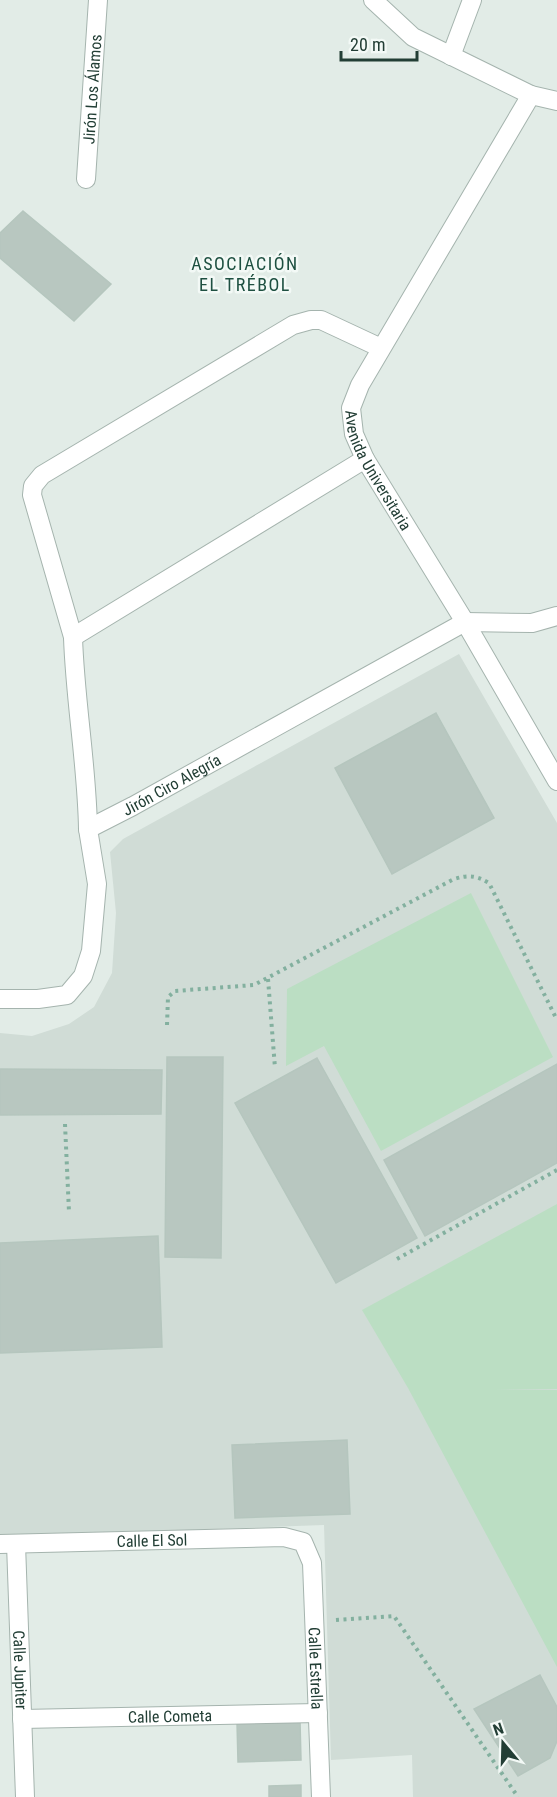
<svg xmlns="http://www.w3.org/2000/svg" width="557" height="1797" font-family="'Roboto Condensed',sans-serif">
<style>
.built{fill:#d0dcd6}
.green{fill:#bbdec3}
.building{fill:#b8c7c0;stroke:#b5c6be;stroke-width:1.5}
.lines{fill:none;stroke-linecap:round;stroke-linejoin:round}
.street-casing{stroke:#a5b4ae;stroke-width:20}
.path{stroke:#83b09f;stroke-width:4;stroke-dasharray:3 4.5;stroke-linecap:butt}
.street{stroke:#fff;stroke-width:18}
.labels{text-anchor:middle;stroke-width:5;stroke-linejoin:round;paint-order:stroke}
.street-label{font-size:16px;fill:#223e35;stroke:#f3f9f6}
.neighbourhood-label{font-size:18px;letter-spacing:1.5px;fill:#1e5041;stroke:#f3f9f6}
</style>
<rect width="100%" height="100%" fill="#e2ece7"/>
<polygon class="built" points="459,654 557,823 557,1797 413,1797 412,1755 331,1760 324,1525 0,1537 0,1033 32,1036 69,1024 94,1007 112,973 116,913 110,852 123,839"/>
<g class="green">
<polygon points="471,893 553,1057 381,1151 324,1046 286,1066 287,989"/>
<polygon points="557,1204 557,1389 495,1389 557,1390 557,1667 408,1388 362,1310"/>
</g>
<g class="building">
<polygon points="23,211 111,284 74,321 0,258 0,233"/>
<polygon points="436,713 494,818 392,874 335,768"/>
<polygon points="167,1057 223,1057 221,1258 165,1257"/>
<polygon points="317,1058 417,1238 336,1283 235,1103"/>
<polygon points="557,1064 557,1163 425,1236 384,1160"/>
<polygon points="0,1069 162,1070 161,1114 0,1115"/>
<polygon points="158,1236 162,1347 0,1353 0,1243"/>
<polygon points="347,1440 350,1514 235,1518 232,1445"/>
<polygon points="540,1675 557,1707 557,1741 550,1758 518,1776 474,1709"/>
<polygon points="300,1721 301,1760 238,1762 237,1723"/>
<polygon points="301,1785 301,1797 269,1797 269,1786"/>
</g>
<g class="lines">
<defs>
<g id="street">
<polyline points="373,0 413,37 531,95 557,101"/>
<polyline points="451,56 472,0"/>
<path id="s1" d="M531,95L360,385L351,408L354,434L365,459L465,622L557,781"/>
<path id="s2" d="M86,179L98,0"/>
<polyline points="73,637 365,459"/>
<path d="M88,829C87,765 75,701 73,637L32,495L33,486L42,475L293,325L311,320H321L381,348"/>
<path id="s3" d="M0,999H38L67,995L83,976L91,951L97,884L88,829L133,806L465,622L532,623L557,616"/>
<path id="s4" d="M0,1544L284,1537L303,1542L312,1563L321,1797"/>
<path id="s5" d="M16,1544L25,1797"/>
<path id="s6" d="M22,1719L318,1713"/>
</g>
</defs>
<use href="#street" class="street-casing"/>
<g class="path">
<polyline points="268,979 275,1068"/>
<path d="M167,1025L168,997L175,991L254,985L454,879C468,875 476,875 489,883L557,1020"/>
<polyline points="65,1124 69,1212"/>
<polyline points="397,1259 557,1170"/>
<polyline points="336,1620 394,1616 518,1797"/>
</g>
<use href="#street" class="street"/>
</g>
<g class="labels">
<g class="street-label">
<text dy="6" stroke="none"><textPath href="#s2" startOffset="90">Jirón Los Álamos</textPath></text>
<text dy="6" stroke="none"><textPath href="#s1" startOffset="430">Avenida Universitaria</textPath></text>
<text dy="6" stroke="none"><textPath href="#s3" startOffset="336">Jirón Ciro Alegría</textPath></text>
<text dy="6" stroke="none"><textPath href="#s4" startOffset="152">Calle El Sol</textPath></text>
<text dy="6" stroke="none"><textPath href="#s4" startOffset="432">Calle Estrella</textPath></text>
<text dy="6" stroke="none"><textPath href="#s5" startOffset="126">Calle Jupiter</textPath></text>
<text dy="6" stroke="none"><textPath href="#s6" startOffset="148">Calle Cometa</textPath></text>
</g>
<g class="neighbourhood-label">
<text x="245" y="270">ASOCIACIÓN<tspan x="245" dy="21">EL TRÉBOL</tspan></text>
</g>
</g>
<g transform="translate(503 1743) rotate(341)" stroke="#f3f9f6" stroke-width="4.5" paint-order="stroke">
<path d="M0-4.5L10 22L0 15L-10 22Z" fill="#223e35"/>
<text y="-9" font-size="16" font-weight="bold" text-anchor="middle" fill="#223e35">N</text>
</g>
<path d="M341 51v9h76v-9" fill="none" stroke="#223e35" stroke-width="3"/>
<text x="350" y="51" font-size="18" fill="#223e35" stroke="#f3f9f6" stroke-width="4.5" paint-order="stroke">20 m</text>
</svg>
